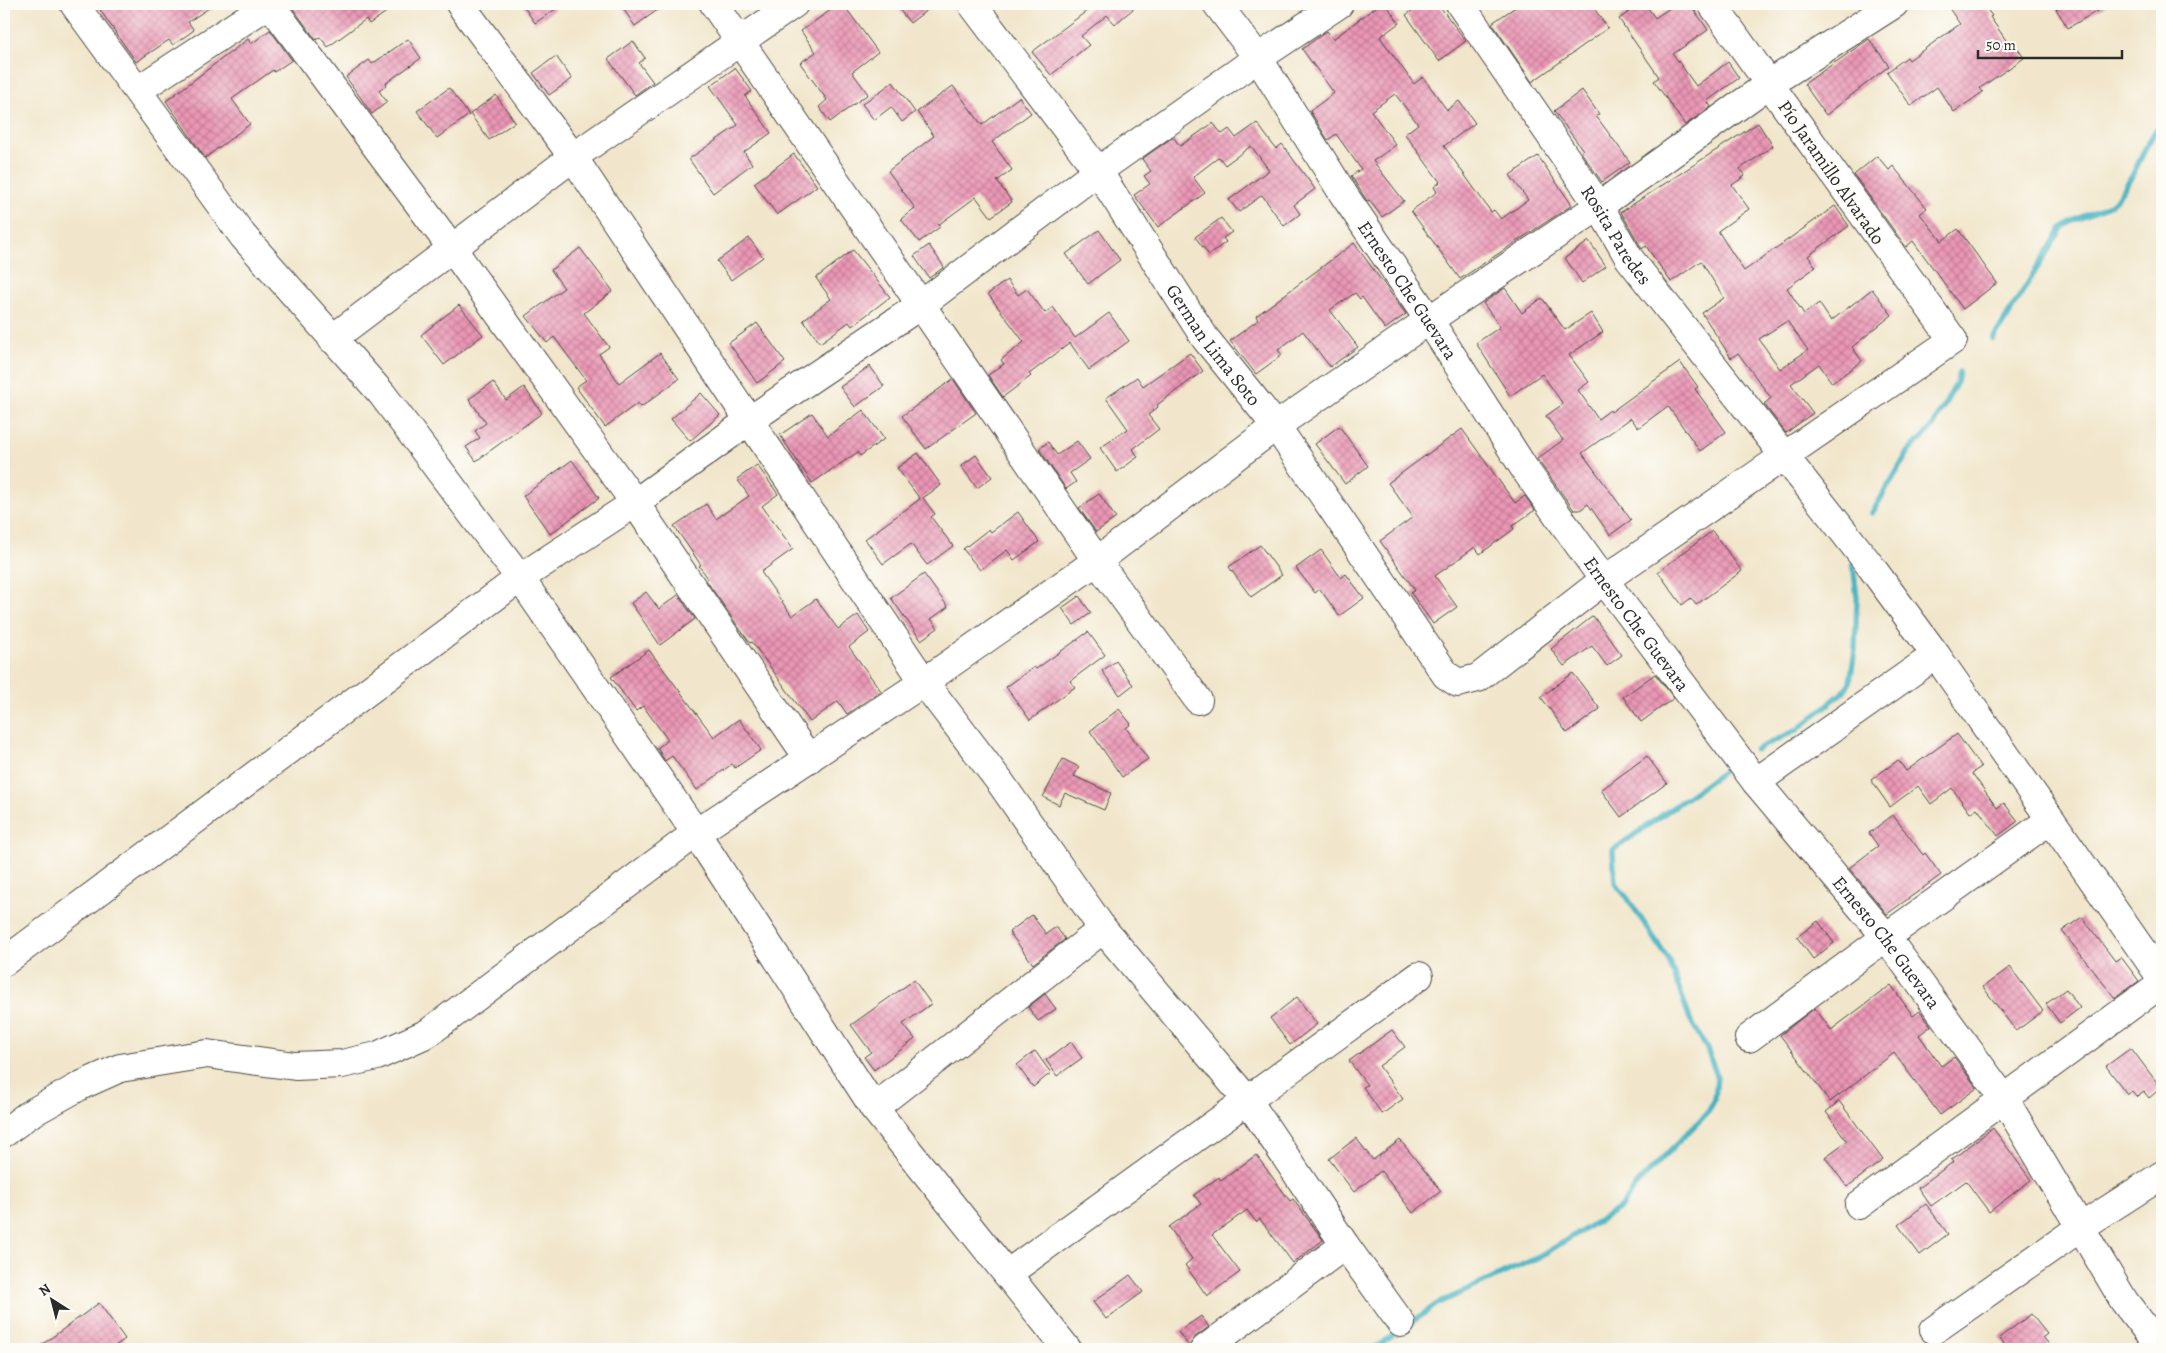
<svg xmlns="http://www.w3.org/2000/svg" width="2166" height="1353" font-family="Alegreya,serif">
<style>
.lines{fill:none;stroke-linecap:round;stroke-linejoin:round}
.stream{stroke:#43b1c0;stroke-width:5.5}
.building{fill:url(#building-cross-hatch);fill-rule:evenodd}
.minor-casing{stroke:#494743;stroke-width:30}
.minor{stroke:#fff;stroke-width:28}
.labels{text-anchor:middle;stroke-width:4;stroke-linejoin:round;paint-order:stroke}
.street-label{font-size:19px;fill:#2b2b2b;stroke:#fdfcf7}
</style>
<defs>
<pattern id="building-cross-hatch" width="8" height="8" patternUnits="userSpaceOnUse" patternTransform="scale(1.25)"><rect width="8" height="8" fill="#eb96b5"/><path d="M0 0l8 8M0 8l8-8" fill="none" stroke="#bf7b93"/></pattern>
</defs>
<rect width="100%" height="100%" fill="#fdfcf7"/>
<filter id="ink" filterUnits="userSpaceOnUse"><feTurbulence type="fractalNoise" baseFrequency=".02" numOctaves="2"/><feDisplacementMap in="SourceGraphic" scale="10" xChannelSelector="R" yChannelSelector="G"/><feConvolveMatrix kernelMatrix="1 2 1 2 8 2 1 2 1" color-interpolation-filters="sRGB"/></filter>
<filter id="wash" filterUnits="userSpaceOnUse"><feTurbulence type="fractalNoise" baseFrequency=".0096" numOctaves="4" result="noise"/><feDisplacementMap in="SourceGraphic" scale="20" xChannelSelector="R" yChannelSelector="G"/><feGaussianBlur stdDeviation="1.12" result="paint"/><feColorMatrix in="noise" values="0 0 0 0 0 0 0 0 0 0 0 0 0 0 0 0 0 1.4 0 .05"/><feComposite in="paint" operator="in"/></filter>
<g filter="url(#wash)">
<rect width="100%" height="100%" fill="#f1e6cb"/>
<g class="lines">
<g class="stream">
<path d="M1993,339L2062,228C2068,224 2073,220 2079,218C2091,212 2105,210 2114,201C2134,182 2144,144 2162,121"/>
<polyline points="1872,513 1909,451 1933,426 1957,382 1959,372"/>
<polyline points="1755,750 1797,730 1843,692 1850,682 1855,650 1857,598 1853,564"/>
<polyline points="1408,1325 1437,1304 1539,1257 1621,1207 1639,1182 1708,1112 1715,1099 1717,1076 1707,1049 1690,1019 1669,960 1628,899 1615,883 1613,850 1724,771"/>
<polyline points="1375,1349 1400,1330"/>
</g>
</g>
<g id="blocks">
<g class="building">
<polygon points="96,4 215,4 188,22 194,30 173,45 169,40 136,62"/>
<polygon points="297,4 398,4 369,24 366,19 328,47 320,37 316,40 292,7"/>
<polygon points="522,4 563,4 535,23"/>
<polygon points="620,4 666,4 635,26"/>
<polygon points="839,4 843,4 878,52 852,72 868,94 830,122 819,107 827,100 800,63 816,52 801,31"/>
<polygon points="895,4 935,4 910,23"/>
<polygon points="1096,4 1139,4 1115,24 1107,15 1081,36 1089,45 1051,75 1032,52"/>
<polygon points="1380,4 1386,4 1399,23 1380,37 1414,84 1423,77 1447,110 1459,101 1475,123 1444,146 1491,212 1494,210 1501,219 1528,200 1510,175 1538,156 1572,205 1460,279 1411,211 1437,192 1434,187 1440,182 1405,134 1418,124 1395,94 1371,111 1396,145 1373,161 1404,201 1382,217 1369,200 1367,201 1351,176 1361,169 1336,134 1328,140 1310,111 1334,93 1302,49 1327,31 1333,39"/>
<polygon points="1421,4 1438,4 1466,41 1439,61 1406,15"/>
<polygon points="1520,4 1591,4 1608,28 1532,82 1492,23"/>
<polygon points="1640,4 1645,4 1655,18 1676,4 1690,4 1708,30 1673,54 1696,86 1728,62 1739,78 1707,101 1711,107 1685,125 1654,81 1659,77 1619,19"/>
<polygon points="1946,4 1983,4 1992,16 1990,17 2010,46 2014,43 2024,58 1980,88 1983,92 1954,112 1937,87 1911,106 1887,72 1907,57 1909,60 1960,24"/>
<polygon points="2064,4 2109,4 2068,28 2056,9"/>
<polygon points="270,30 292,60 274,72 273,70 232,99 250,124 205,158 166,101 248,39 251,44"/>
<polygon points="408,39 421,58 386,83 387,85 379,91 387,102 372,114 346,77 369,60 372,64"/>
<polygon points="1869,39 1889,66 1826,115 1804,84"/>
<polygon points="633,41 645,58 639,63 653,82 635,95 608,59"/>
<polygon points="556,56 572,79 549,95 533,73"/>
<polygon points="735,68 752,91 745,96 771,133 744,152 752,164 713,193 689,159 738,125 710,86"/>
<polygon points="893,82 915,112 902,122 891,107 874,120 862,104"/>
<polygon points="953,86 982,125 1019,97 1031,113 992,142 1012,170 997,181 1012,202 991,217 976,197 938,225 940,227 919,242 901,219 915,208 888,171 934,136 917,112"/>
<polygon points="449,88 469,115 437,138 417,111"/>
<polygon points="1582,90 1599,114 1596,116 1630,162 1602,182 1581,152 1583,150 1554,111"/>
<polygon points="496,95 515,122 489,140 470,114"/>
<polygon points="1213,123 1222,134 1229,129 1236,138 1257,123 1276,149 1282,144 1315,189 1294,205 1300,214 1284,226 1262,195 1239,212 1229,200 1269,170 1251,146 1225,165 1219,157 1193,177 1205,193 1158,227 1134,195 1150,184 1144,176 1151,171 1142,159 1173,137 1180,146"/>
<path d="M1758,123L1773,146L1740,169L1745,176L1732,185L1749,209L1718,231L1744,271L1835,206L1849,226L1808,256L1816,267L1787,288L1804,314L1819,303L1831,321L1872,289L1892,315L1852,347L1862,361L1832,383L1819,364L1791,384L1813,413L1786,433L1764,404L1771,398L1738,353L1731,358L1702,313L1724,298L1701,261L1671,282L1646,246L1642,249L1621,212ZM1787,321L1808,350L1780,369L1759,339Z"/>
<polygon points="794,154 817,186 777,215 754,183"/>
<polygon points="1877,156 1889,170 1893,166 1927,208 1920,214 1942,241 1958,229 1997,283 1963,309 1913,241 1906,247 1854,175"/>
<polygon points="1221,218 1232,232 1223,238 1226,242 1209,255 1195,237"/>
<polygon points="1099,230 1120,260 1088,284 1066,254"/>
<polygon points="749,238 763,257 731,280 717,261"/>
<polygon points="1589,241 1606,266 1582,283 1565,258"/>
<polygon points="1354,243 1406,314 1385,329 1362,297 1360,299 1355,293 1330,310 1358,347 1330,367 1303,331 1278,350 1282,355 1256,374 1230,341 1258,320 1256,316"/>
<polygon points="929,245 944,267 929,278 914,256"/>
<polygon points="580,248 613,291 584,313 609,347 599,354 619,383 660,353 679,379 641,407 638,403 605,427 576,387 586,380 554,337 547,343 526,316 564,288 551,270"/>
<polygon points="853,250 890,297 852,326 849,322 820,343 803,320 831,299 816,278"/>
<polygon points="1007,280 1018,295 1027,289 1045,313 1053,307 1075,338 1109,313 1129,341 1089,370 1070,343 1029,374 1031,376 1003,397 988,375 1004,364 1001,360 1024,342 988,294"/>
<polygon points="1505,288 1522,313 1542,298 1565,330 1591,313 1603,332 1569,355 1589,382 1578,390 1598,419 1610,410 1611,412 1680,362 1698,387 1695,389 1726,432 1700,451 1668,406 1638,428 1631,418 1582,453 1631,520 1610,535 1588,504 1580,510 1574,510 1537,459 1563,440 1546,416 1563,404 1542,374 1510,396 1476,343 1500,327 1483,303"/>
<polygon points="459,305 483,335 444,365 421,335"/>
<polygon points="757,323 785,362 757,383 729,343"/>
<polygon points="1190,353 1203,371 1157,405 1158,407 1148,415 1159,429 1133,449 1138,457 1117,472 1100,448 1128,429 1106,398 1137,377 1143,386"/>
<polygon points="870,366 884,386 855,407 840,387"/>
<polygon points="953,379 976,413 926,449 902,416"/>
<polygon points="493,382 506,400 524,387 542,413 476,461 466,447 480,438 475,431 486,423 469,399"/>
<polygon points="701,393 720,415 690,441 671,419"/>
<polygon points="863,410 884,439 860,456 858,452 812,483 780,435 812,413 828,436"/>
<polygon points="1339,426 1368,466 1345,484 1315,444"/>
<polygon points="1462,429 1515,503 1525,496 1535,510 1512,526 1514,529 1480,554 1475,547 1435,576 1457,607 1433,624 1411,593 1415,590 1380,541 1413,517 1388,483"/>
<polygon points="1077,441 1090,459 1070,473 1076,482 1066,489 1039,449 1048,442 1057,455"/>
<polygon points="918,453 941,485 923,498 935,514 931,517 953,546 927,565 911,544 883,564 865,539 920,499 897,468"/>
<polygon points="976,455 992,477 977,488 961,466"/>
<polygon points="572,460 599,498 550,534 523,496"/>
<polygon points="757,465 778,494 762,506 793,549 761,572 792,616 816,599 838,629 858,615 869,632 849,647 881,691 847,714 838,701 810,722 752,642 750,643 737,625 706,580 708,578 699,566 701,565 674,526 706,504 716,519 749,496 737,479"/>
<polygon points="1099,494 1116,518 1096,532 1079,508"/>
<polygon points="1018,512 1039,542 1014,560 1007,550 980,570 963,549 989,529 991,532"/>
<polygon points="1712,531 1742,571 1696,605 1691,598 1682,605 1658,572"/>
<polygon points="1260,545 1282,575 1251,597 1229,567"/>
<polygon points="1321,550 1341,578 1346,574 1364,598 1339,616 1320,589 1315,593 1296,568"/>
<polygon points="924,574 948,607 931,619 938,628 921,640 891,598"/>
<polygon points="646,592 659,609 678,595 695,619 660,645 631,603"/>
<polygon points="1079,596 1091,613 1074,625 1062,608"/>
<polygon points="1593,616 1622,655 1607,666 1592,646 1564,666 1551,649"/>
<polygon points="1088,632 1105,655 1070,681 1075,687 1030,720 1006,687 1034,667 1036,669"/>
<polygon points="649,650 714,737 739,719 761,750 735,768 732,764 697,790 672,756 665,761 657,748 668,740 643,706 636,711 611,677"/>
<polygon points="1116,661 1133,685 1120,695 1102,671"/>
<polygon points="1573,673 1600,709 1567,733 1541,697"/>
<polygon points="1655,674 1674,698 1641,722 1623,697"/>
<polygon points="1119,709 1131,724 1126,728 1148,759 1122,777 1090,731"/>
<polygon points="1957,734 1981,767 1972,773 1997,808 2004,803 2018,821 1998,836 1977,808 1970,813 1952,788 1931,804 1918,786 1890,807 1871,780 1898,760 1906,771"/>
<polygon points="1647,756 1667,783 1621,817 1601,790"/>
<polygon points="1063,759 1079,767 1074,776 1111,793 1104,810 1065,793 1059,805 1043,797"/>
<polygon points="1893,815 1923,855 1925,853 1941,875 1887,914 1849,868 1878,846 1869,833"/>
<polygon points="1032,915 1046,934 1056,927 1065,939 1033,964 1009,932"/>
<polygon points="2082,917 2115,961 2121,957 2139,981 2115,998 2062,931"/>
<polygon points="1818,921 1834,943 1813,959 1797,937"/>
<polygon points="2010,967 2043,1011 2016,1031 1983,987"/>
<polygon points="914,980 931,1004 903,1024 915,1039 874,1070 864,1057 871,1052 851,1025"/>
<polygon points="1891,985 1913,1016 1920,1011 1931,1026 1919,1035 1941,1066 1954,1057 1977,1088 1940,1115 1894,1053 1830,1102 1780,1035 1815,1008 1831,1030"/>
<polygon points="2066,989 2080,1008 2060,1023 2046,1004"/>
<polygon points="1045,994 1056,1009 1038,1021 1028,1007"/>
<polygon points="1297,997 1317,1024 1290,1045 1270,1018"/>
<polygon points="1392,1030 1405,1047 1379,1066 1403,1099 1382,1114 1363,1087 1367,1085 1349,1061"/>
<polygon points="1071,1042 1082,1058 1057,1076 1046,1060"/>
<polygon points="2131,1048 2161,1088 2149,1098 2144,1092 2137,1097 2132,1091 2127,1094 2106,1066"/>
<polygon points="1035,1051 1051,1073 1033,1087 1017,1065"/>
<polygon points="1839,1101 1883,1160 1847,1187 1825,1157 1847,1141 1826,1112"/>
<polygon points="1993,1128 2031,1180 1989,1212 1966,1181 1931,1206 1918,1188 1953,1162 1951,1160"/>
<polygon points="1356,1138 1373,1160 1400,1140 1441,1191 1413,1213 1381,1171 1354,1192 1329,1159"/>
<polygon points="1256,1155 1290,1201 1293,1199 1323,1240 1293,1263 1260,1219 1256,1222 1247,1210 1212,1235 1240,1272 1207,1296 1185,1265 1192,1259 1169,1227 1201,1204 1194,1195 1219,1177 1221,1181"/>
<polygon points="1926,1204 1948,1234 1920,1255 1898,1225"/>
<polygon points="1130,1275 1143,1292 1106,1319 1093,1302"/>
<polygon points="99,1303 125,1339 111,1349 36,1349"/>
<polygon points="2031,1314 2047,1334 2043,1337 2053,1349 2008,1349 1999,1338"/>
<polygon points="1201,1316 1209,1327 1195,1337 1189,1346 1178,1332"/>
</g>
</g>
</g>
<g filter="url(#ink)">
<use href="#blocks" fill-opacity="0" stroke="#494743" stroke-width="1"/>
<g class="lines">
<defs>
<g id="minor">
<polyline points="74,4 243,236 382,394 520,578 696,833 874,1108 1067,1349"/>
<polyline points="270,4 451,247 635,503 809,759"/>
<polyline points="460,4 573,157 924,682 1000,782 1103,929 1248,1101 1345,1245 1401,1323"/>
<polyline points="714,4 1097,561 1198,700"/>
<path id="s1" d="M972,4L1098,171L1205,338L1276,426L1446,675L1458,683L1478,678L1604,580L1953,340L1712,4"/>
<path id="s2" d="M1217,4L1258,58L1344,195L1429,320L1526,471L1604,580L1756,782L1886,937L2005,1100L2124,1301L2161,1349"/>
<path id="s3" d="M1460,4L1599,206L1629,258L1869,564L1936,655L2162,979"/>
<polyline points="138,90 269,4"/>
<polyline points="332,339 573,157 794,4"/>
<polyline points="1756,782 1936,655"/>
<polyline points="4,962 520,578 635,503 750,420 922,304 1098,171 1258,58 1339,4"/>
<polyline points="1749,1038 1886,937 2050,820"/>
<polyline points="874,1108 1103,929"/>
<polyline points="4,1133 28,1115 82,1085 120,1068 207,1054 295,1066 342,1064 377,1056 428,1033 696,833 924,682 1097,561 1276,426 1429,320 1599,206 1769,84 1894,4"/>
<polyline points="1859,1205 2162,983"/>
<polyline points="1007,1274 1419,976"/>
<polyline points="1934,1330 2081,1227 2162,1175"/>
<polyline points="1205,1349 1345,1245"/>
</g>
</defs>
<use href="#minor" class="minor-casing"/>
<use href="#minor" class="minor"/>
</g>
</g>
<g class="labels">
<g class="street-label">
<text transform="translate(1832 172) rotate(55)" y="7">Pío Jaramillo Alvarado</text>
<text dy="7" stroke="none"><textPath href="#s3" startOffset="279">Rosita Paredes</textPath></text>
<text dy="7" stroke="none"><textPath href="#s2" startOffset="344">Ernesto Che Guevara</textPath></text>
<text dy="7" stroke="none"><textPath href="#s1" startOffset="418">German Lima Soto</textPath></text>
<text dy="7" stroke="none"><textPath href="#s2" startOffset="749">Ernesto Che Guevara</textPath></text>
<text dy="7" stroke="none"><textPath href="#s2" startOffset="1154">Ernesto Che Guevara</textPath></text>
</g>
</g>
<rect width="2166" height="1353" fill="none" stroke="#fdfcf7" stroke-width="20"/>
<g transform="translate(52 1300) rotate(324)" stroke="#fdfcf7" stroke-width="4" paint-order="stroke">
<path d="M0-4L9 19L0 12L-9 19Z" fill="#2b2b2b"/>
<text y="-8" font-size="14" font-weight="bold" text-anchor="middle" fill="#2b2b2b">N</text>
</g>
<path d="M1978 50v8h144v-8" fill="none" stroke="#2b2b2b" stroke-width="2.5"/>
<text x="1986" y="50" font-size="15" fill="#2b2b2b" stroke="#fdfcf7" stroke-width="4" paint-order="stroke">50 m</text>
</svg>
